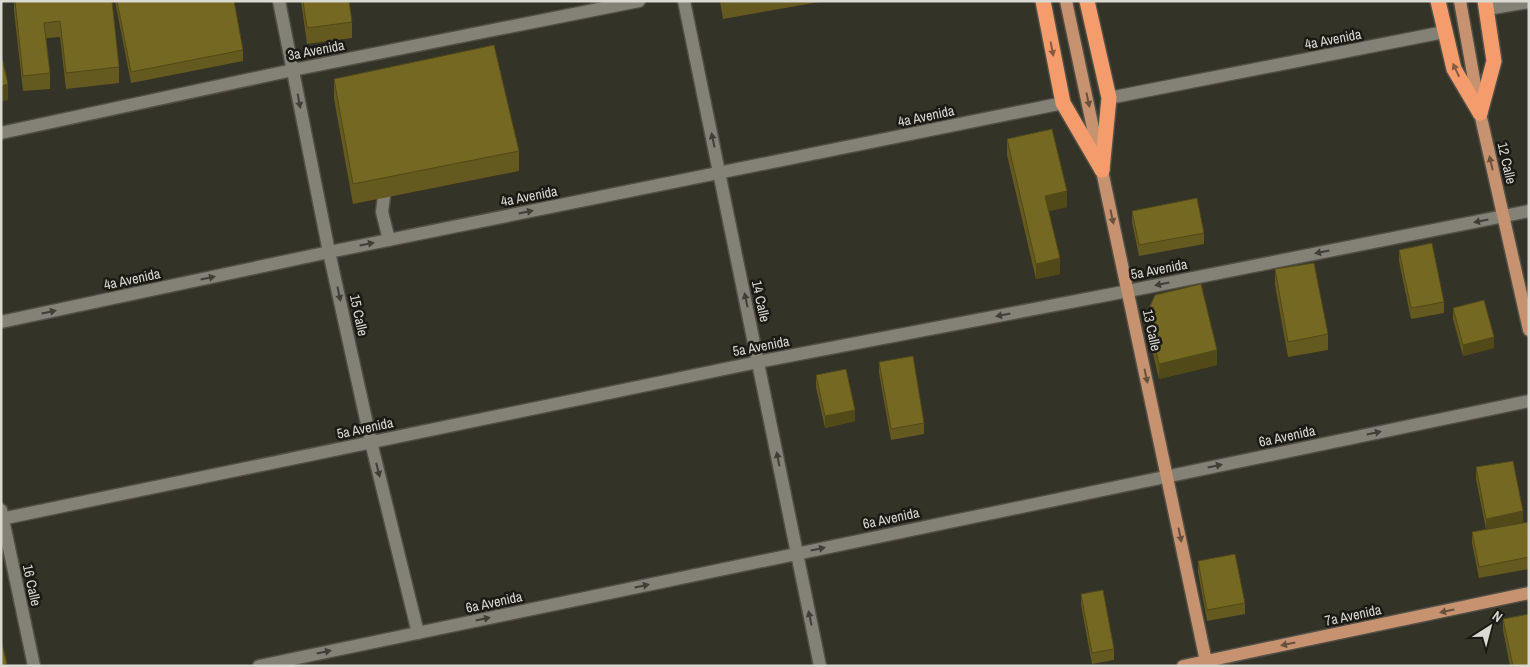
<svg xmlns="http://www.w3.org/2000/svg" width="1530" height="667" font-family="'Archivo Narrow',sans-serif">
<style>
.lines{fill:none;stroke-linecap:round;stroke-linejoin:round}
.minor-casing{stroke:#514f46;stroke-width:15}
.major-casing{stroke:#514f46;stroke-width:15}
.highway-casing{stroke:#514f46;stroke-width:18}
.minor{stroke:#848276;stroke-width:12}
.major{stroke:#c7926f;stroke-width:12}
.highway{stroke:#f49c6b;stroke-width:15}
.wall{fill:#64591e}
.shaded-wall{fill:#514918}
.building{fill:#746823;stroke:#514918}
.oneway{fill:#885b40}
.oneway2{fill:#68503d}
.oneway3{fill:#403e37}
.labels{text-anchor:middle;stroke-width:5;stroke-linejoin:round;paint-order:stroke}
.street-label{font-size:14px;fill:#dad9d2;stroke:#1b1a15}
</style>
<rect width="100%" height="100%" fill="#343328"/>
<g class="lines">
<defs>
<g id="minor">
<polyline points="279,1 329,252 371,442 418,633"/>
<polyline points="684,1 820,666"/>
<polyline points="1487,9 1529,2"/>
<polyline points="1109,98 1444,32"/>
<polyline points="1,133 293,70 639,1"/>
<polyline points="386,181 382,212 389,240"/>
<polyline points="1,322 329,252 1063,103"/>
<polyline points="1,510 34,666"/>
<polyline points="1,519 758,362 1128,291 1529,211"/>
<polyline points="259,666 1529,401"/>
</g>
<g id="major">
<polyline points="1066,1 1207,666"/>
<polyline points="1460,1 1480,113 1529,330"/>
<polyline points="1183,666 1529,593"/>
</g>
<g id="highway">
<polyline points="1043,1 1063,103 1102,170"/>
<polyline points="1087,1 1109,98 1102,170"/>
<polyline points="1438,1 1454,69 1480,113"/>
<polyline points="1480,113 1494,61 1485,1"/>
</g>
</defs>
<use href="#minor" class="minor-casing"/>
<use href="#major" class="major-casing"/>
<use href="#highway" class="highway-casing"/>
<use href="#minor" class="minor"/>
<use href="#major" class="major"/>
<use href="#highway" class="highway"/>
</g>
<g class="wall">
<polygon points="14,1 112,1 119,67 119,83 66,89 60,37 46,38 50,73 50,89 23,91 14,11"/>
<polygon points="115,1 234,1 243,50 243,61 131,83"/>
<polygon points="301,1 349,1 352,22 352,38 307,44"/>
<polygon points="720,1 825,1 723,19"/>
<polygon points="334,79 519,151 519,171 353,204 334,99"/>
<polygon points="1007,139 1067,207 1049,211 1060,274 1036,279 1007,155"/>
<polygon points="1132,211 1204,233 1204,244 1139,256 1132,222"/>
<polygon points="1399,250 1444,302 1444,313 1411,319 1399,261"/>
<polygon points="1275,269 1328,334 1328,350 1288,357 1275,285"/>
<polygon points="1453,308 1494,348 1463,356 1453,319"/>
<polygon points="1147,313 1217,365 1159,379 1147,328"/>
<polygon points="879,362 924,423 924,434 891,440 879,373"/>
<polygon points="816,375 855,421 825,428 816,387"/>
<polygon points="1476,467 1523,522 1494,528 1529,524 1529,569 1479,578 1472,543 1472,532 1486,529 1476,479"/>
<polygon points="1198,561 1245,603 1245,614 1207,621 1198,572"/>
<polygon points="1081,594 1114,649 1114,660 1092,664 1081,605"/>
<polygon points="1503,619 1529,666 1510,666 1503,630"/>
</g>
<g class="shaded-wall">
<polygon points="8,84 8,100 1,102 1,86"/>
<polygon points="1067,191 1067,207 1045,212 1045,196"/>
<polygon points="1060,258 1060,274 1036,279 1036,264"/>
<polygon points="1494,337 1494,348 1463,356 1463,345"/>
<polygon points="1217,350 1217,365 1159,379 1159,364"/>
<polygon points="855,410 855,421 825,428 825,416"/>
<polygon points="1523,511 1523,522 1486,530 1486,519"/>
</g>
<g class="building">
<polygon points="15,1 112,1 119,67 66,73 60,21 44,23 50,73 23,76"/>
<polygon points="117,1 234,1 243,50 131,72"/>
<polygon points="303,1 349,1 352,22 307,28"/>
<polygon points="723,1 734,1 723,3"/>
<polygon points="494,45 519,151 353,184 334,79"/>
<polygon points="1,54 8,84 1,86"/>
<polygon points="1052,129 1067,191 1045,196 1060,258 1036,264 1007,139"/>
<polygon points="1197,198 1204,233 1139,245 1132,211"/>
<polygon points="1432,243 1444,302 1411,308 1399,250"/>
<polygon points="1314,263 1328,334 1288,342 1275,269"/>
<polygon points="1201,284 1217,350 1159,364 1147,313 1155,295"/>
<polygon points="1484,300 1494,337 1463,345 1453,308"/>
<polygon points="913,356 924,423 891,429 879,362"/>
<polygon points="846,369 855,410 825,416 816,375"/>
<polygon points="1513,461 1523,511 1486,519 1476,467"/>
<polygon points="1528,522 1529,557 1479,567 1472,532"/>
<polygon points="1235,554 1245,603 1207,610 1198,561"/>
<polygon points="1103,590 1114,649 1092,653 1081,594"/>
<polygon points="1529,614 1529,666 1513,666 1503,619"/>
<polygon points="1,640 7,664 2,666 1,666"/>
</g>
<defs><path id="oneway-solid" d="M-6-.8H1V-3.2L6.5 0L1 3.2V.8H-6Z" transform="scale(1.25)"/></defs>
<g class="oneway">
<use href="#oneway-solid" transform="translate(1052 49) rotate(79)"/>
<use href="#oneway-solid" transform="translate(1456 70) rotate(-115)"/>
</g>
<g class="oneway2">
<use href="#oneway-solid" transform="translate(1088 100) rotate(78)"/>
<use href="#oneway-solid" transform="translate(1491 163) rotate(-103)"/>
<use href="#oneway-solid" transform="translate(1112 217) rotate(78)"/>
<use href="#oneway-solid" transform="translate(1146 376) rotate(78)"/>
<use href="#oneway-solid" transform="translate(1180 535) rotate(78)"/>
<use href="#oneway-solid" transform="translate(1447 611) rotate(168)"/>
<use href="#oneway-solid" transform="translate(1288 644) rotate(168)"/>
</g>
<g class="oneway3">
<use href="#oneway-solid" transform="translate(299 101) rotate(79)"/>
<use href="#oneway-solid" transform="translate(713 140) rotate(-102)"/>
<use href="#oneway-solid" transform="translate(526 212) rotate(-11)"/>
<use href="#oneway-solid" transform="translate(1481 221) rotate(169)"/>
<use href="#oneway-solid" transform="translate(367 244) rotate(-11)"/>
<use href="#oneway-solid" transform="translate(1322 252) rotate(169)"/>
<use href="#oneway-solid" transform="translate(208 278) rotate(-12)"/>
<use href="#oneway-solid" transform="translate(1162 284) rotate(169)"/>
<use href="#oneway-solid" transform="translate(339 294) rotate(78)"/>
<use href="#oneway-solid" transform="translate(746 300) rotate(-102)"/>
<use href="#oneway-solid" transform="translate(49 312) rotate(-12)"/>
<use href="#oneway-solid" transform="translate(1003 315) rotate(169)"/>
<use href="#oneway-solid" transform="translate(1374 433) rotate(-12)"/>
<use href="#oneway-solid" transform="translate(778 459) rotate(-101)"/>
<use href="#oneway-solid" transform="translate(1215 466) rotate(-12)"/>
<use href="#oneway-solid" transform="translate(378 470) rotate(76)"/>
<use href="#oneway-solid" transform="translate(818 549) rotate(-12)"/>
<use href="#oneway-solid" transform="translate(642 586) rotate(-12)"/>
<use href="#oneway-solid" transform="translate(810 618) rotate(-102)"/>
<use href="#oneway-solid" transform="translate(483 619) rotate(-12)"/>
<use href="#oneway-solid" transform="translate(324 652) rotate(-12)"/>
</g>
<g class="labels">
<g class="street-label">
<text transform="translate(1333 39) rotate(-11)" y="5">4a Avenida</text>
<text transform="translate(316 50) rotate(-11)" y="5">3a Avenida</text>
<text transform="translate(926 116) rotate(-12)" y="5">4a Avenida</text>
<text transform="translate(1507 163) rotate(77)" y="5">12 Calle</text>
<text transform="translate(529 196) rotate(-11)" y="5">4a Avenida</text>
<text transform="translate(1159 269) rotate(-11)" y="5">5a Avenida</text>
<text transform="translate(132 279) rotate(-12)" y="5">4a Avenida</text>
<text transform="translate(761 301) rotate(78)" y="5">14 Calle</text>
<text transform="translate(359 315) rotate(78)" y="5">15 Calle</text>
<text transform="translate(1152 330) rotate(78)" y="5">13 Calle</text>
<text transform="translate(761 346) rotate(-11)" y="5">5a Avenida</text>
<text transform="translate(365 428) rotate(-12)" y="5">5a Avenida</text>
<text transform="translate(1287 436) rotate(-12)" y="5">6a Avenida</text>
<text transform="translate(891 518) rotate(-12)" y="5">6a Avenida</text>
<text transform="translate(32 585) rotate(78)" y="5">16 Calle</text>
<text transform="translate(494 602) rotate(-12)" y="5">6a Avenida</text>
<text transform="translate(1353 615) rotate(-12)" y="5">7a Avenida</text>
</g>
</g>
<rect width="1530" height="667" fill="none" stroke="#dad9d2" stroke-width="5"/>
<g transform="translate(1490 627) rotate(36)" stroke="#1b1a15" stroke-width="4" paint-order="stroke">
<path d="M0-4L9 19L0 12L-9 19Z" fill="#dad9d2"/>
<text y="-8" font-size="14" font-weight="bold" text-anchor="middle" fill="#dad9d2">N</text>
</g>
</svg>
